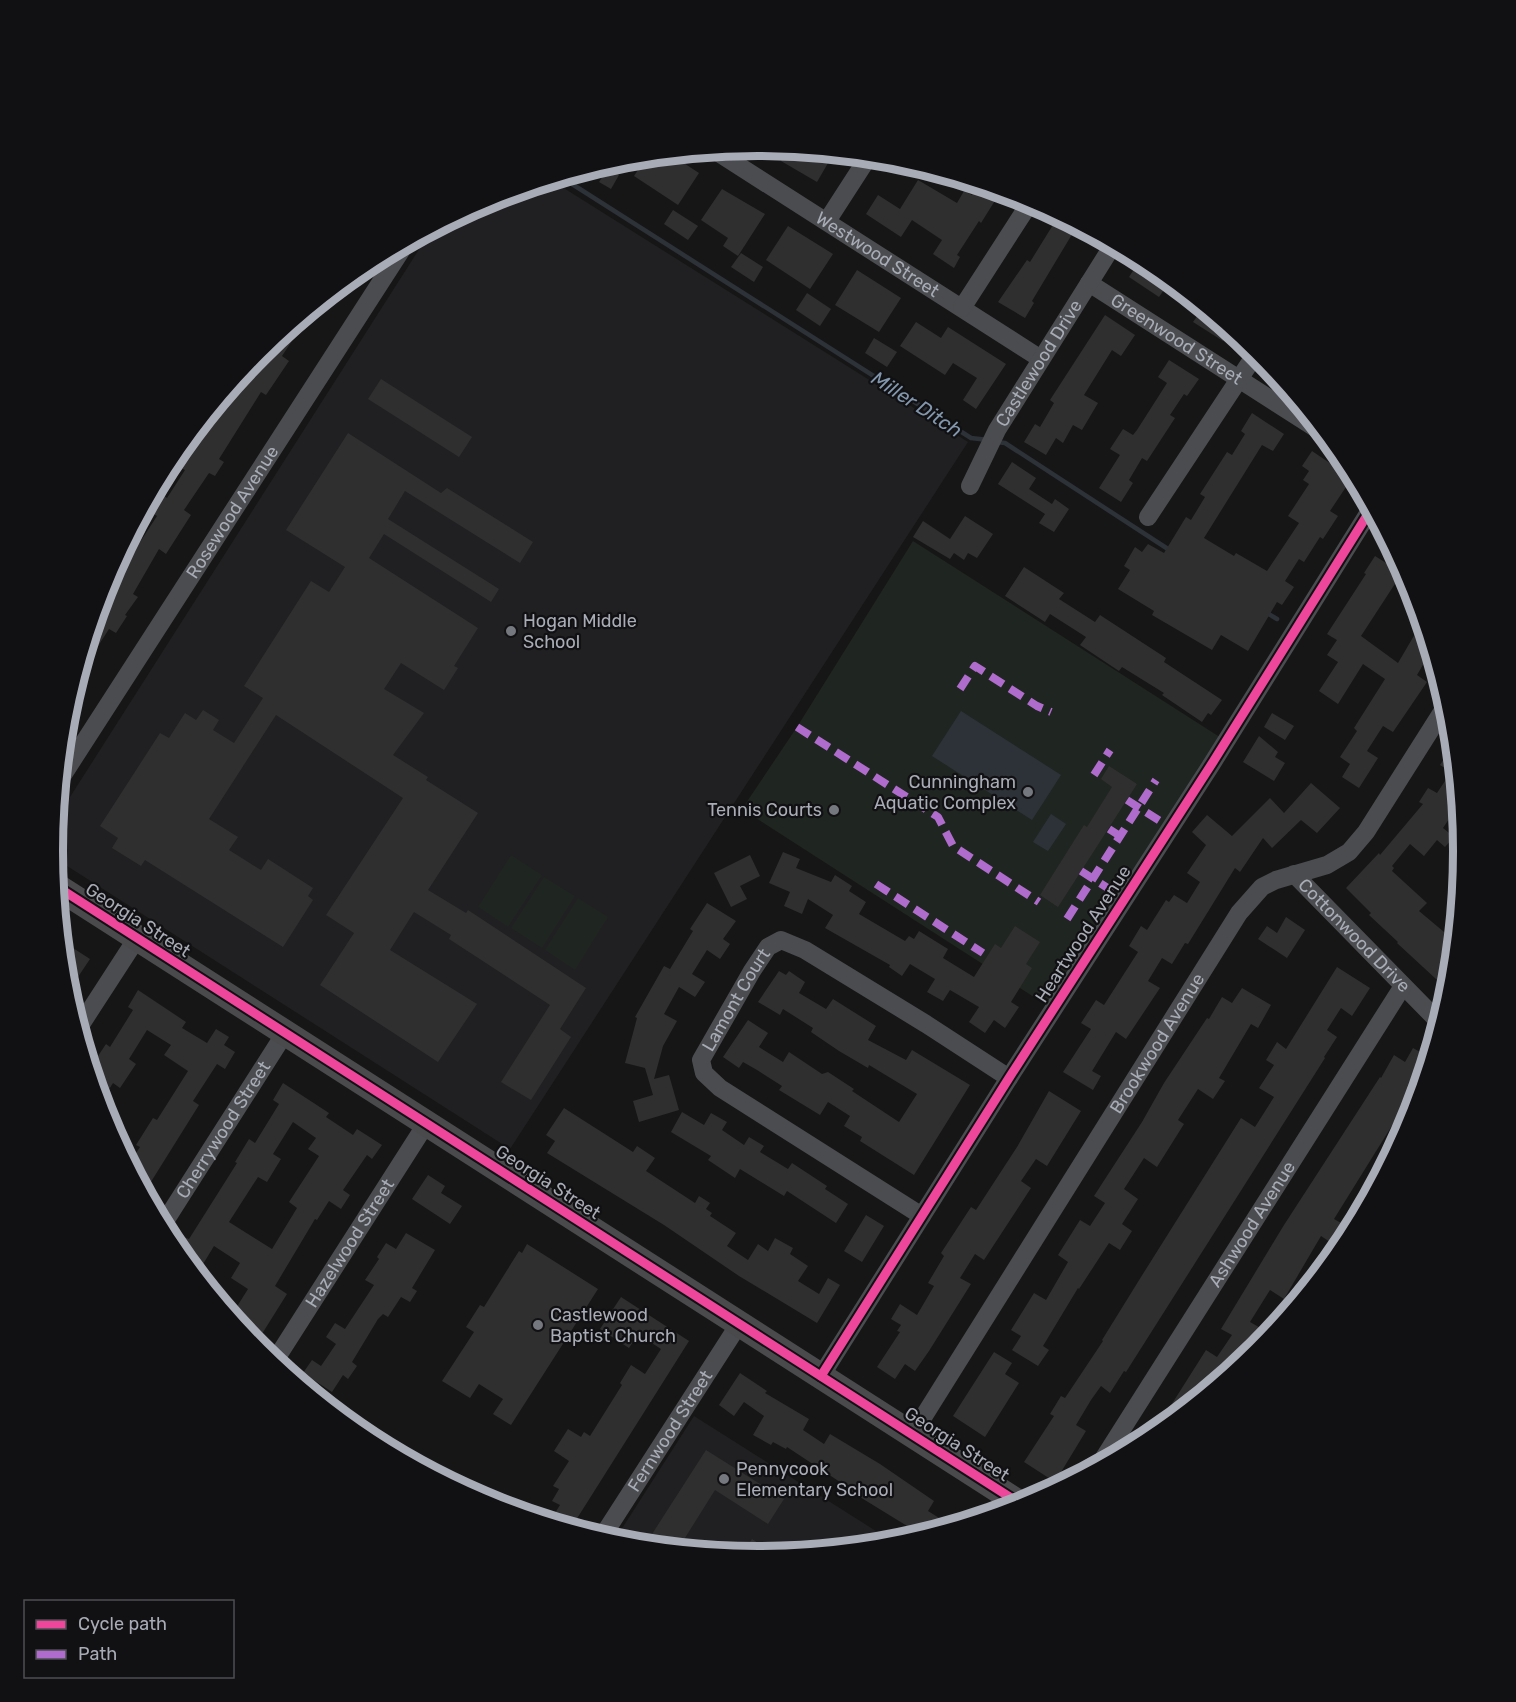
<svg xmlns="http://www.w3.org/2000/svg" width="1516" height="1702" font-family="Rubik,sans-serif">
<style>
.built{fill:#202022}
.green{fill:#1f2520}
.water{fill:#2d3239}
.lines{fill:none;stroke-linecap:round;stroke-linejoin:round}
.stream{stroke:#2d3239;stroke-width:4.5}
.building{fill:#2f2f30;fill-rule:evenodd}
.street{stroke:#4b4c4f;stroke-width:18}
.secondary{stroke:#4a4a4d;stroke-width:26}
.quiet{stroke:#b06ccc;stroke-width:8;stroke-dasharray:15 8;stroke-linecap:butt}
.cycleway-casing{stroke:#111012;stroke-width:13}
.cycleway{stroke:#ed469a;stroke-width:9}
.poi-dot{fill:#75787e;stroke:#111012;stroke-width:2}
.labels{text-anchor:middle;stroke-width:4.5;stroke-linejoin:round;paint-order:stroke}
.street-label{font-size:18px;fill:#a8acb6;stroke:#111012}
.poi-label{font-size:18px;fill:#a8acb6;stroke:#111012;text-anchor:start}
.water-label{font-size:20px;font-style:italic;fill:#8297ae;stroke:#111012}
.rim{fill:none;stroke:#a8acb6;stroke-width:8}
</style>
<rect width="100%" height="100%" fill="#161616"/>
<g class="built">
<polygon points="551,180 968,442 510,1149 53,857 53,851 56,819 432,229 488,199"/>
<polygon points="694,1416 895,1543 758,1556 614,1541"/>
</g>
<g class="green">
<polygon points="913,541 1226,741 1054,1010 742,809 797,727"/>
<polygon points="511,855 542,875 508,927 478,907"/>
<polygon points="544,877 575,896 542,948 511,928"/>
<polygon points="578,898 608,917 575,970 545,950"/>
</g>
<g class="water">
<polygon points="961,711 1061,775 1032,820 932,756"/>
<polygon points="1051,814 1066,824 1048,851 1033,842"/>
</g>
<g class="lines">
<g class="stream">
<polyline points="561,177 971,438 988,440"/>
<polyline points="996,442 1005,443 1171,551"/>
<polyline points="1267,613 1277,619"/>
</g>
</g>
<g class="building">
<polygon points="788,148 807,150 828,163 817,182 781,161"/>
<polygon points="670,154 699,173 678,205 634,176 647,156"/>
<polygon points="608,168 619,175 611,189 599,182"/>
<polygon points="918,180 957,203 964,191 972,195 979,184 1001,191 981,223 979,221 957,255 960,257 954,268 933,254 942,240 912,220 901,237 866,214 878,195 900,209"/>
<polygon points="722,189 765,214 738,256 723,246 728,238 701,220"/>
<polygon points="673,210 698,226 688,240 664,224"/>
<polygon points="1056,220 1074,231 1032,301 1034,303 1025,318 998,302 1027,260 1030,262"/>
<polygon points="788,226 833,254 810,289 766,260"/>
<polygon points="741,253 763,267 754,282 731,267"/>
<polygon points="1140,260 1170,281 1159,297 1129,277"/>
<polygon points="857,270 901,298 879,332 835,305"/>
<polygon points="807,293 831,309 820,326 796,310"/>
<polygon points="1203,308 1230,330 1223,341 1193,322"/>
<polygon points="307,313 309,315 282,356 289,361 266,395 261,392 219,459 224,462 215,476 209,473 184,510 191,515 166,554 159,549 133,594 138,597 125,615 127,616 116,633 109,629 84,668 80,666 98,607 157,516 145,508 155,490 167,498 185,470 176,465 197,427 204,420 213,426 231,399 224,395 259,352"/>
<polygon points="1105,315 1135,335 1121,356 1112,350 1084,395 1098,403 1082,430 1073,425 1063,443 1056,438 1046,455 1024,442 1035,424 1040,427 1054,403 1050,400"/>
<polygon points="916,322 941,338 948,327 1006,364 976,409 963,400 977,378 953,363 945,375 900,346"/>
<polygon points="874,338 897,352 887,367 865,353"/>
<polygon points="1169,360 1199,379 1187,396 1184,394 1170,415 1175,418 1147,461 1142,458 1129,480 1133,483 1121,502 1099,488 1120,455 1110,449 1123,429 1133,435 1137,430 1167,383 1158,377"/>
<polygon points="381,379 472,437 459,457 368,399"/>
<polygon points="1252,413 1284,434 1273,451 1262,445 1204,538 1234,556 1236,553 1267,571 1299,523 1288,516 1309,484 1303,480 1309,471 1302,466 1312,451 1352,478 1330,511 1338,516 1323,539 1320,537 1304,562 1299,559 1285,581 1294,587 1282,605 1277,602 1248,651 1221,635 1212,650 1152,615 1154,611 1118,589 1130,570 1124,566 1135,547 1142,552 1148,544 1164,553 1186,517 1191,520 1205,497 1200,494 1227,452 1232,455 1245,434 1241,431"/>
<polygon points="348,433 441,493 447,488 533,542 520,563 405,491 388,519 499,589 491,602 384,534 369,558 478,628 454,666 458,668 444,690 401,663 384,689 424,713 393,755 428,777 426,780 478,813 428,890 466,913 468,910 586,988 560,1029 571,1037 531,1100 501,1082 550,1005 449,939 451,935 414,912 390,950 477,1004 438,1062 320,985 354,933 326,915 403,798 276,715 209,819 238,837 229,850 261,870 268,859 313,888 308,896 313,900 283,947 145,860 141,866 112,848 118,838 100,826 160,733 169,738 185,713 196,720 203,710 219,720 213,730 234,743 263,698 244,686 311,581 329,592 345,567 286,530"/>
<polygon points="1012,462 1036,478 1029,489 1052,504 1055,499 1069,509 1054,532 1039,523 1045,514 998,484"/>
<polygon points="965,516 993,534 977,558 968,553 964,560 954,553 950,559 913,537 923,521 950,539"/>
<polygon points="1375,556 1402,573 1361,636 1398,663 1422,622 1431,651 1417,675 1427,682 1393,732 1383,726 1367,751 1378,758 1359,788 1342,777 1350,764 1340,757 1357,731 1354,728 1385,679 1363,664 1338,704 1319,691 1338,662 1327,655 1337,640 1327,634 1366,574 1364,573"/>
<polygon points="1024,567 1064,593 1059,599 1095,622 1100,615 1166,658 1164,662 1222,700 1211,715 1208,713 1202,722 1162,695 1164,693 1122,667 1119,671 1080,645 1086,637 1050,614 1045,622 1005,596"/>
<polygon points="1272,713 1294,726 1285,740 1264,727"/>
<polygon points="1259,736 1278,752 1275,757 1285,763 1274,781 1243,762"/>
<polygon points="1453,745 1459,804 1443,828 1454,837 1445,847 1437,840 1424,856 1410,844 1392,866 1394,868 1392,871 1427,903 1419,911 1450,937 1448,939 1454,945 1449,991 1397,943 1398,942 1369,915 1371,913 1346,888 1379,853 1380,855 1423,804 1419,802 1428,788 1437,793 1451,772 1440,765"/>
<polygon points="1109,766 1137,784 1058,907 1040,895 1084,825 1087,827 1112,787 1101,779"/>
<polygon points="1311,783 1340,808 1317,833 1301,820 1272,848 1263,838 1240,872 1235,868 1188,944 1185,943 1172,964 1162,958 1148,981 1160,988 1126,1039 1116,1032 1092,1071 1101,1076 1093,1090 1063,1072 1091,1029 1081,1023 1096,1000 1104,1005 1138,952 1129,946 1141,926 1147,930 1166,900 1169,902 1174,895 1187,903 1200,882 1187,873 1206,845 1192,832 1207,815 1232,836 1270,798 1284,813"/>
<polygon points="783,852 800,859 796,868 831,882 835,875 852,886 849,891 866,902 859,914 905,941 909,936 914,939 919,931 948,949 943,958 974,977 995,944 1001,948 1015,926 1040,942 1026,964 1032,968 1011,1002 1019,1007 1005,1028 994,1020 985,1033 969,1022 979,1007 950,990 943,1001 927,992 935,979 910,964 902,976 889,967 890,965 825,928 833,915 808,899 802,914 784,906 790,892 769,883"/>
<polygon points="750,855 760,876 740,886 747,899 731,907 714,873"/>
<polygon points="707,903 736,921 723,939 730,944 720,959 707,950 692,974 705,982 695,997 679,987 664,1014 677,1021 663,1046 654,1079 669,1075 679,1110 639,1122 633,1101 653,1095 645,1068 625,1063 637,1018 635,1017 664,966 670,969 693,931 690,929"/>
<polygon points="1286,917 1305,930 1287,958 1258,939 1267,926 1277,933"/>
<polygon points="73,948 90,959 74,983 65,977 62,951 68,955"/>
<polygon points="1337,967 1370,988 1352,1016 1341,1008 1327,1030 1337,1037 1324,1057 1325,1058 1126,1372 1124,1371 1110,1393 1101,1386 1091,1400 1076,1425 1086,1431 1055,1482 1024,1462 1054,1416 1050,1414 1061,1396 1065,1398 1103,1341 1102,1340 1141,1277 1241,1118 1255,1127 1274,1097 1259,1088 1274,1065 1266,1060 1277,1042 1286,1049"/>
<polygon points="779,971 786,975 789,971 805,982 799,993 826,1009 833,999 876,1026 868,1040 906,1060 912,1050 970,1085 914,1175 860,1141 862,1137 844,1126 850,1116 828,1102 820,1115 779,1090 782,1086 757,1070 743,1062 739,1068 723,1057 748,1020 768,1033 759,1047 783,1062 789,1052 822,1074 828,1072 854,1089 852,1091 899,1122 917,1094 869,1065 868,1068 839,1051 811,1032 813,1028 783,1009 780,1015 758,1002"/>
<polygon points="1242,988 1271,1005 1258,1028 1251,1024 1219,1078 1225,1081 1213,1099 1198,1089 1178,1120 1184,1124 1157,1167 1144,1158 1124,1189 1138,1199 1122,1224 1132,1231 1120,1250 1109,1243 1079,1289 1078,1288 1043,1346 1049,1350 1038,1366 1012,1350 1021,1336 1011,1330 1034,1293 1046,1300 1068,1262 1058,1255 1080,1220 1090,1226 1105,1203 1094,1196 1142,1122 1164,1083 1207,1018 1209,1019 1222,997 1232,1003"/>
<polygon points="138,990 186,1022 182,1028 207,1043 216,1029 229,1037 224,1045 235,1052 225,1069 217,1064 193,1101 199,1105 144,1193 129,1164 140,1147 136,1145 153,1118 157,1120 188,1071 164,1055 171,1045 147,1030 129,1059 136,1064 120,1088 113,1083 101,1102 90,1068 106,1044 110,1047 133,1010 128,1007"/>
<polygon points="1413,1048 1429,1057 1424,1074 1334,1219 1341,1223 1330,1242 1321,1236 1284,1299 1270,1290 1250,1322 1264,1330 1247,1358 1158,1431 1156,1429 1206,1350 1217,1357 1232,1335 1221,1329 1284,1225 1380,1077 1381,1078 1394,1055 1405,1062"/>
<path d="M283,1083L329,1113L326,1117L353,1135L357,1129L382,1145L372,1159L367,1155L343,1190L350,1195L341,1209L329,1201L317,1220L315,1219L275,1286L287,1294L255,1345L231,1316L248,1289L231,1278L240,1263L214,1246L197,1274L177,1250L184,1237L189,1239L237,1163L235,1162L249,1139L255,1143L279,1104L273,1100ZM293,1122L316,1138L308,1149L319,1156L289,1202L297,1208L272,1249L229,1222L258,1177L267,1182L281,1159L273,1154Z"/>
<polygon points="1049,1091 1081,1111 1047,1166 1036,1159 1021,1181 1031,1188 984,1260 975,1254 960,1278 971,1284 929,1351 915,1371 905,1364 895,1379 877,1367 900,1332 897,1331 901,1325 891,1319 900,1304 917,1315 934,1286 928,1283 944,1256 941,1253 971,1207 976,1210 1017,1147"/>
<polygon points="564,1108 633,1152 637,1146 655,1158 646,1171 695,1203 699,1196 710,1203 706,1209 712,1213 710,1216 736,1233 727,1246 748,1260 758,1244 768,1251 775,1238 793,1248 790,1254 808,1266 798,1281 819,1294 828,1278 840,1285 817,1323 739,1276 664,1225 547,1153 555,1141 546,1135"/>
<polygon points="682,1112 704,1125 711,1113 727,1122 722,1130 744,1145 749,1137 764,1146 760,1152 788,1169 792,1163 827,1186 825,1189 848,1204 836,1223 787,1191 784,1196 740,1169 735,1178 708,1160 711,1156 671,1132"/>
<polygon points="428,1175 445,1186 441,1193 462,1206 450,1224 412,1199"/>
<polygon points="866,1215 884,1226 862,1262 844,1251"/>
<polygon points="406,1233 435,1250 412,1288 417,1291 410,1302 401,1297 388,1317 383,1314 378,1319 352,1362 357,1366 348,1379 343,1375 332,1392 303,1373 312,1360 321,1366 336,1344 326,1337 335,1323 345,1329 374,1285 365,1280 379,1259 377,1257 386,1243 396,1249"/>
<polygon points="527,1244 598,1289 511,1425 493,1414 503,1399 479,1384 470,1398 442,1381 474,1332 466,1327 480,1305 484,1307 519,1251 522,1253"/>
<polygon points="621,1297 689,1341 571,1528 550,1521 560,1505 552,1501 559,1489 553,1486 569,1461 554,1451 568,1429 581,1437 584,1432 590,1436 622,1385 620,1383 631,1365 645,1374 661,1349 638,1334 629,1348 600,1329"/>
<polygon points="994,1352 1012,1363 1005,1374 1019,1383 985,1437 953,1416"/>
<polygon points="740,1373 767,1391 765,1393 809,1419 803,1430 824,1444 830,1434 880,1464 934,1501 928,1511 952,1526 905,1540 912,1529 842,1486 843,1484 787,1447 786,1449 773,1442 771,1445 753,1435 764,1416 744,1402 734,1416 719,1405"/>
<polygon points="706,1450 784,1499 768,1524 715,1490 678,1549 645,1545"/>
<polygon points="752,1539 777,1555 758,1556 742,1555"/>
</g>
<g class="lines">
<g class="street">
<path id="s1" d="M714,150L1041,359"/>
<polyline points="827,221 869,156"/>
<path id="s2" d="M1089,283L1323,433"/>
<polyline points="962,308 1031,201"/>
<path id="s3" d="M970,486L997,430L1113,245"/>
<polyline points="1148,517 1257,352"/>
<path id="s4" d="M59,781L406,243"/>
<path id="s5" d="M1294,874L1440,1023"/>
<polyline points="78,1029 137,938"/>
<path id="s6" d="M922,1216L720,1088L704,1073L701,1060L752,971L768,947L781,940L805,950L926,1024L1009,1078"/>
<path id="s7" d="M162,1226L285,1033"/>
<path id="s8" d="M274,1362L426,1124"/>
<polyline points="821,1376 1009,1078 1213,762 1371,509"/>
<path id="s9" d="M912,1435L1239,913L1262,887L1276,880L1327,865L1349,852L1366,832L1447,704"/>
<path id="s10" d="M1100,1464L1403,986"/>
<path id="s11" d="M602,1537L739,1324"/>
</g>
<polyline class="secondary" points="56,886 1022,1505"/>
<g class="quiet">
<polyline points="960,689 975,666 1037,706 1051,712"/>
<polyline points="797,727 938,817 953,846 1039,902"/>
<polyline points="1094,775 1110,750"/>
<polyline points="1127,800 1171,828"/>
<polyline points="1109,829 1120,836"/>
<polyline points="1081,871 1125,899"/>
<polyline points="876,884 983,953"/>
<polyline points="1067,919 1156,780"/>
</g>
<defs>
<g id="cycleway">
<polyline points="56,886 1022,1505"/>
<polyline points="821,1376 1009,1078 1213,762 1371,509"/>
</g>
</defs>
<use href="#cycleway" class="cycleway-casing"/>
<use href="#cycleway" class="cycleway"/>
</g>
<g class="poi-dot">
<circle cx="511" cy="631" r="6"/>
<circle cx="1028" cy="792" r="6"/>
<circle cx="834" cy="810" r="6"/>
<circle cx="538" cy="1325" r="6"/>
<circle cx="724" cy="1479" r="6"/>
</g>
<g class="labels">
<g class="street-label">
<text dy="6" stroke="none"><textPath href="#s1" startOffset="194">Westwood Street</textPath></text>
<text dy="6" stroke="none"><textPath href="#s2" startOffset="104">Greenwood Street</textPath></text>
<text dy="6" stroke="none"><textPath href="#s3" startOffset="141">Castlewood Drive</textPath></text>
<text dy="6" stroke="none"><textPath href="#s4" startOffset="320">Rosewood Avenue</textPath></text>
<text transform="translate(138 920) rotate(33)" y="6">Georgia Street</text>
<text transform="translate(1083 934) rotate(-57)" y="6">Heartwood Avenue</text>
<text dy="6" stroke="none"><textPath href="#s5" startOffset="86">Cottonwood Drive</textPath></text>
<text dy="6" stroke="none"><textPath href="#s6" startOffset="344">Lamont Court</textPath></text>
<text dy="6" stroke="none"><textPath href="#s9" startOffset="462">Brookwood Avenue</textPath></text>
<text dy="6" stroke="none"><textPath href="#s7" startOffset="114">Cherrywood Street</textPath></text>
<text transform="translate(548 1182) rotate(33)" y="6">Georgia Street</text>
<text dy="6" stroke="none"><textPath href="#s10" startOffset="284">Ashwood Avenue</textPath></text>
<text dy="6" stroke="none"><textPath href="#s8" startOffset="141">Hazelwood Street</textPath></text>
<text dy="6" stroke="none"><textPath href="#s11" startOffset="126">Fernwood Street</textPath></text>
<text transform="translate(957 1444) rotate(33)" y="6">Georgia Street</text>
</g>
<g class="poi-label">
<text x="523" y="627">Hogan Middle<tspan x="523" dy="21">School</tspan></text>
<text x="1016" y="788" text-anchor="end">Cunningham<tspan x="1016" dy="21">Aquatic Complex</tspan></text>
<text x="822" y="816" text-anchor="end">Tennis Courts</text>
<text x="550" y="1321">Castlewood<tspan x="550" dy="21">Baptist Church</tspan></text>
<text x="736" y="1475">Pennycook<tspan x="736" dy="21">Elementary School</tspan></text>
</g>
<g class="water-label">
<text transform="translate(917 404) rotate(33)" y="7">Miller Ditch</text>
</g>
</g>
<path d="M0 0H1516V1702H0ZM63 851a695 695 0 1 1 1390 0a695 695 0 1 1-1390 0Z" fill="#111012" fill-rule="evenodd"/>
<path class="rim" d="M63 851a695 695 0 1 1 1390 0a695 695 0 1 1-1390 0Z"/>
<rect x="24" y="1600" width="210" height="78" fill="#111012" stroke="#4d4e54" stroke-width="1.5"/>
<rect x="36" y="1620" width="30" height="9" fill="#ed469a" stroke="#4d4e54" stroke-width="1.5"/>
<text x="78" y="1630" font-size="18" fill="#a8acb6">Cycle path</text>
<rect x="36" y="1650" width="30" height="9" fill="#b06ccc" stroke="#4d4e54" stroke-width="1.5"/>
<text x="78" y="1660" font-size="18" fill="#a8acb6">Path</text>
</svg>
